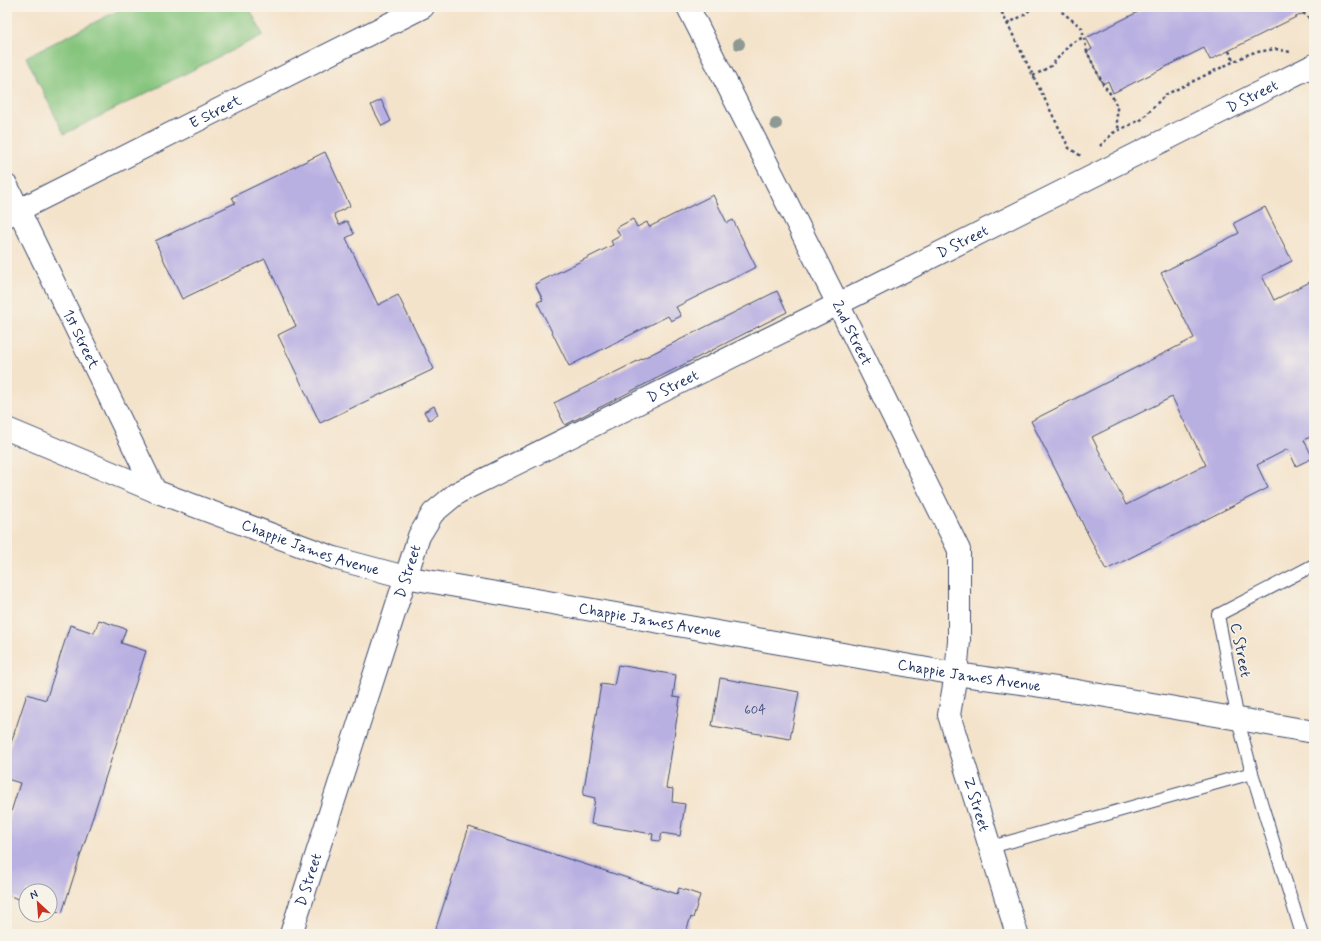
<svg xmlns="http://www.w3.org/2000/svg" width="1321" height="941" font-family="Mynerve,sans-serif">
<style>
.green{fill:#85c57d;stroke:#507a6e}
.building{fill:#b9b0e2;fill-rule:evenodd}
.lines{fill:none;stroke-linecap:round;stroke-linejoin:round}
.service-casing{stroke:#3c4a6e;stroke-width:14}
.minor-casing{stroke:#3c4a6e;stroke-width:24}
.path{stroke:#3c4a6e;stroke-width:2.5;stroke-dasharray:3 3;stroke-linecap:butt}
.service{stroke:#fff;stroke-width:12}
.minor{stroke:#fff;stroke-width:22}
.tree{fill:#8e9994}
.labels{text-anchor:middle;stroke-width:3.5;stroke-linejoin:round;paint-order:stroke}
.number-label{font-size:13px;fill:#424f7f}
.street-label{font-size:15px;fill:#1b2f5e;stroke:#f7f3e8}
</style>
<rect width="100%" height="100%" fill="#f7f3e8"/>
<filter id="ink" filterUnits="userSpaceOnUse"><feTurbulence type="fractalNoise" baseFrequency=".025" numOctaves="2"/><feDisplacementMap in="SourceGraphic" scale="8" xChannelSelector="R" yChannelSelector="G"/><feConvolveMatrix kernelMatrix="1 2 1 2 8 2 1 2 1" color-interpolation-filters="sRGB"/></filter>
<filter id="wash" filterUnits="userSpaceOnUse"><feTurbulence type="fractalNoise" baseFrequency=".012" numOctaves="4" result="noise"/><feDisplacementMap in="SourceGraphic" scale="16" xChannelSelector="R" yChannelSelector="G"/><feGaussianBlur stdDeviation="0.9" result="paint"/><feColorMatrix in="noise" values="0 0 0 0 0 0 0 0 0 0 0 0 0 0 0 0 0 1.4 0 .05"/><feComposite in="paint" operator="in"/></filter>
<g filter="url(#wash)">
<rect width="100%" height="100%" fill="#f4e3cb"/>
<polygon class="green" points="125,7 249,7 263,35 64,134 26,57"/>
<g id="blocks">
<g class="building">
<polygon points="1148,7 1314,7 1314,8 1210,60 1204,48 1113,93 1108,81 1103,84 1087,52 1092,49 1086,38"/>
<polygon points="381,100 391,121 382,126 371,105"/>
<polygon points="325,152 350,206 334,214 339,225 347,221 354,234 346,238 378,305 398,295 434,369 320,423 278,335 296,326 265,259 182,299 155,241 235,203 232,197"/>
<polygon points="713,195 727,223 733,220 756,267 676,307 681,316 671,321 668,316 569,366 537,302 543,300 535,284 613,245 611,241 620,236 616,228 633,219 637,227 647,222 649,227"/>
<path d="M1265,207L1292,261L1262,276L1274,300L1314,280V435L1304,440L1313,458L1296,466L1288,449L1257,465L1268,488L1106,570L1031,421L1194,338L1161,273L1239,233L1234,223ZM1172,397L1206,465L1126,505L1092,437Z"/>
<polygon points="777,291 787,312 565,425 554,403"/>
<polygon points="434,406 438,414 429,420 424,412"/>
<polygon points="99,620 126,629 121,643 146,651 62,913 50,909 50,891 26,891 26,905 18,903 19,899 7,895 7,825 20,783 7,779 7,755 27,694 46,700 70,625 94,633"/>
<polygon points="618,665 676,675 673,697 680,698 666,788 673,789 672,802 685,804 680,836 662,833 660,841 652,840 653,834 591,824 595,798 583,795 601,684 614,686"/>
<polygon points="720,678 799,692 790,739 712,726"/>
<polygon points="469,827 677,894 679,888 700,895 693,918 691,917 685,934 434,934"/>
</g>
</g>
</g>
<g filter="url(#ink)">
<use href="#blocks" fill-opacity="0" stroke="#3c4a6e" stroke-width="1"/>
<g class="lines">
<defs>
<g id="service">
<polyline points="991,847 1252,773"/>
<polyline points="1302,934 1252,773 1238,720 1218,615 1314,565"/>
</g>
<g id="minor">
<path id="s1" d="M688,7L838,304L959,550V641L956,674L949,715L1017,934"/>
<path id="s2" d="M7,186L155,491"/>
<path id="s3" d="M7,216L423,7"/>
<path id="s4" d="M7,429L155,491L334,558L405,577L956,674L1077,691L1314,732"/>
<path id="s5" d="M291,934L419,536L433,513L457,493L838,304L1314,65"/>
</g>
</defs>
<use href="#service" class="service-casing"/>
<use href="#minor" class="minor-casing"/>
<g class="path">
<polyline points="999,7 1069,148 1081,156 1082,155"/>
<polyline points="1058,7 1062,12 1082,28 1087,52 1103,84 1112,96 1117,107 1117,122 1119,130"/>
<polyline points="1303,13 1314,22"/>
<polyline points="1007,24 1024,15 1033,7"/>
<polyline points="1229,51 1234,62"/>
<polyline points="1033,76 1051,66 1071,43 1084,37"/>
<polyline points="1100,146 1113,133 1142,119 1165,95 1251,53 1276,49 1290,52"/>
</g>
<use href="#service" class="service"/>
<use href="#minor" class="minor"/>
</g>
<g class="tree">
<circle cx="739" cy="44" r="6"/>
<circle cx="776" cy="124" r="6"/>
</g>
</g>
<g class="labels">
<g class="number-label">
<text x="755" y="714">604</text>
</g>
<g class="street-label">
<text dy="5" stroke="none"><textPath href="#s5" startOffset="1365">D Street</textPath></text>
<text dy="5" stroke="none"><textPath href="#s3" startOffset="233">E Street</textPath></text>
<text dy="5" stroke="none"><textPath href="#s5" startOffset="1041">D Street</textPath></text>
<text dy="5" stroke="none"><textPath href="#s1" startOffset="365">2nd Street</textPath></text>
<text dy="5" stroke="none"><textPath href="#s2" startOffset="170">1st Street</textPath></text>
<text dy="5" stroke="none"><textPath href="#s5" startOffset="717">D Street</textPath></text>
<text dy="5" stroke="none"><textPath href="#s4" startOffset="326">Chappie James Avenue</textPath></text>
<text dy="5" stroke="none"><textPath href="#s5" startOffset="381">D Street</textPath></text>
<text dy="5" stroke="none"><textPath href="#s4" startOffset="674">Chappie James Avenue</textPath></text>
<text transform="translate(1241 650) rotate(79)" y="5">C Street</text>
<text dy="5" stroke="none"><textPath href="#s4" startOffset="998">Chappie James Avenue</textPath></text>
<text dy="5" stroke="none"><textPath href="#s1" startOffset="866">Z Street</textPath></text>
<text dy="5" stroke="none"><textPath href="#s5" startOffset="57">D Street</textPath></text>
</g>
</g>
<rect width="1321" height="941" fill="none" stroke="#f7f3e8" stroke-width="24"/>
<g transform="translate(38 903) rotate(334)"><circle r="19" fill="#f7f3e8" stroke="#9fa5b1"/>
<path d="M0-3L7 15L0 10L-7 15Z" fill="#c8321e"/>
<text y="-6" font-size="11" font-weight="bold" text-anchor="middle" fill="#1b2f5e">N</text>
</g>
</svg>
